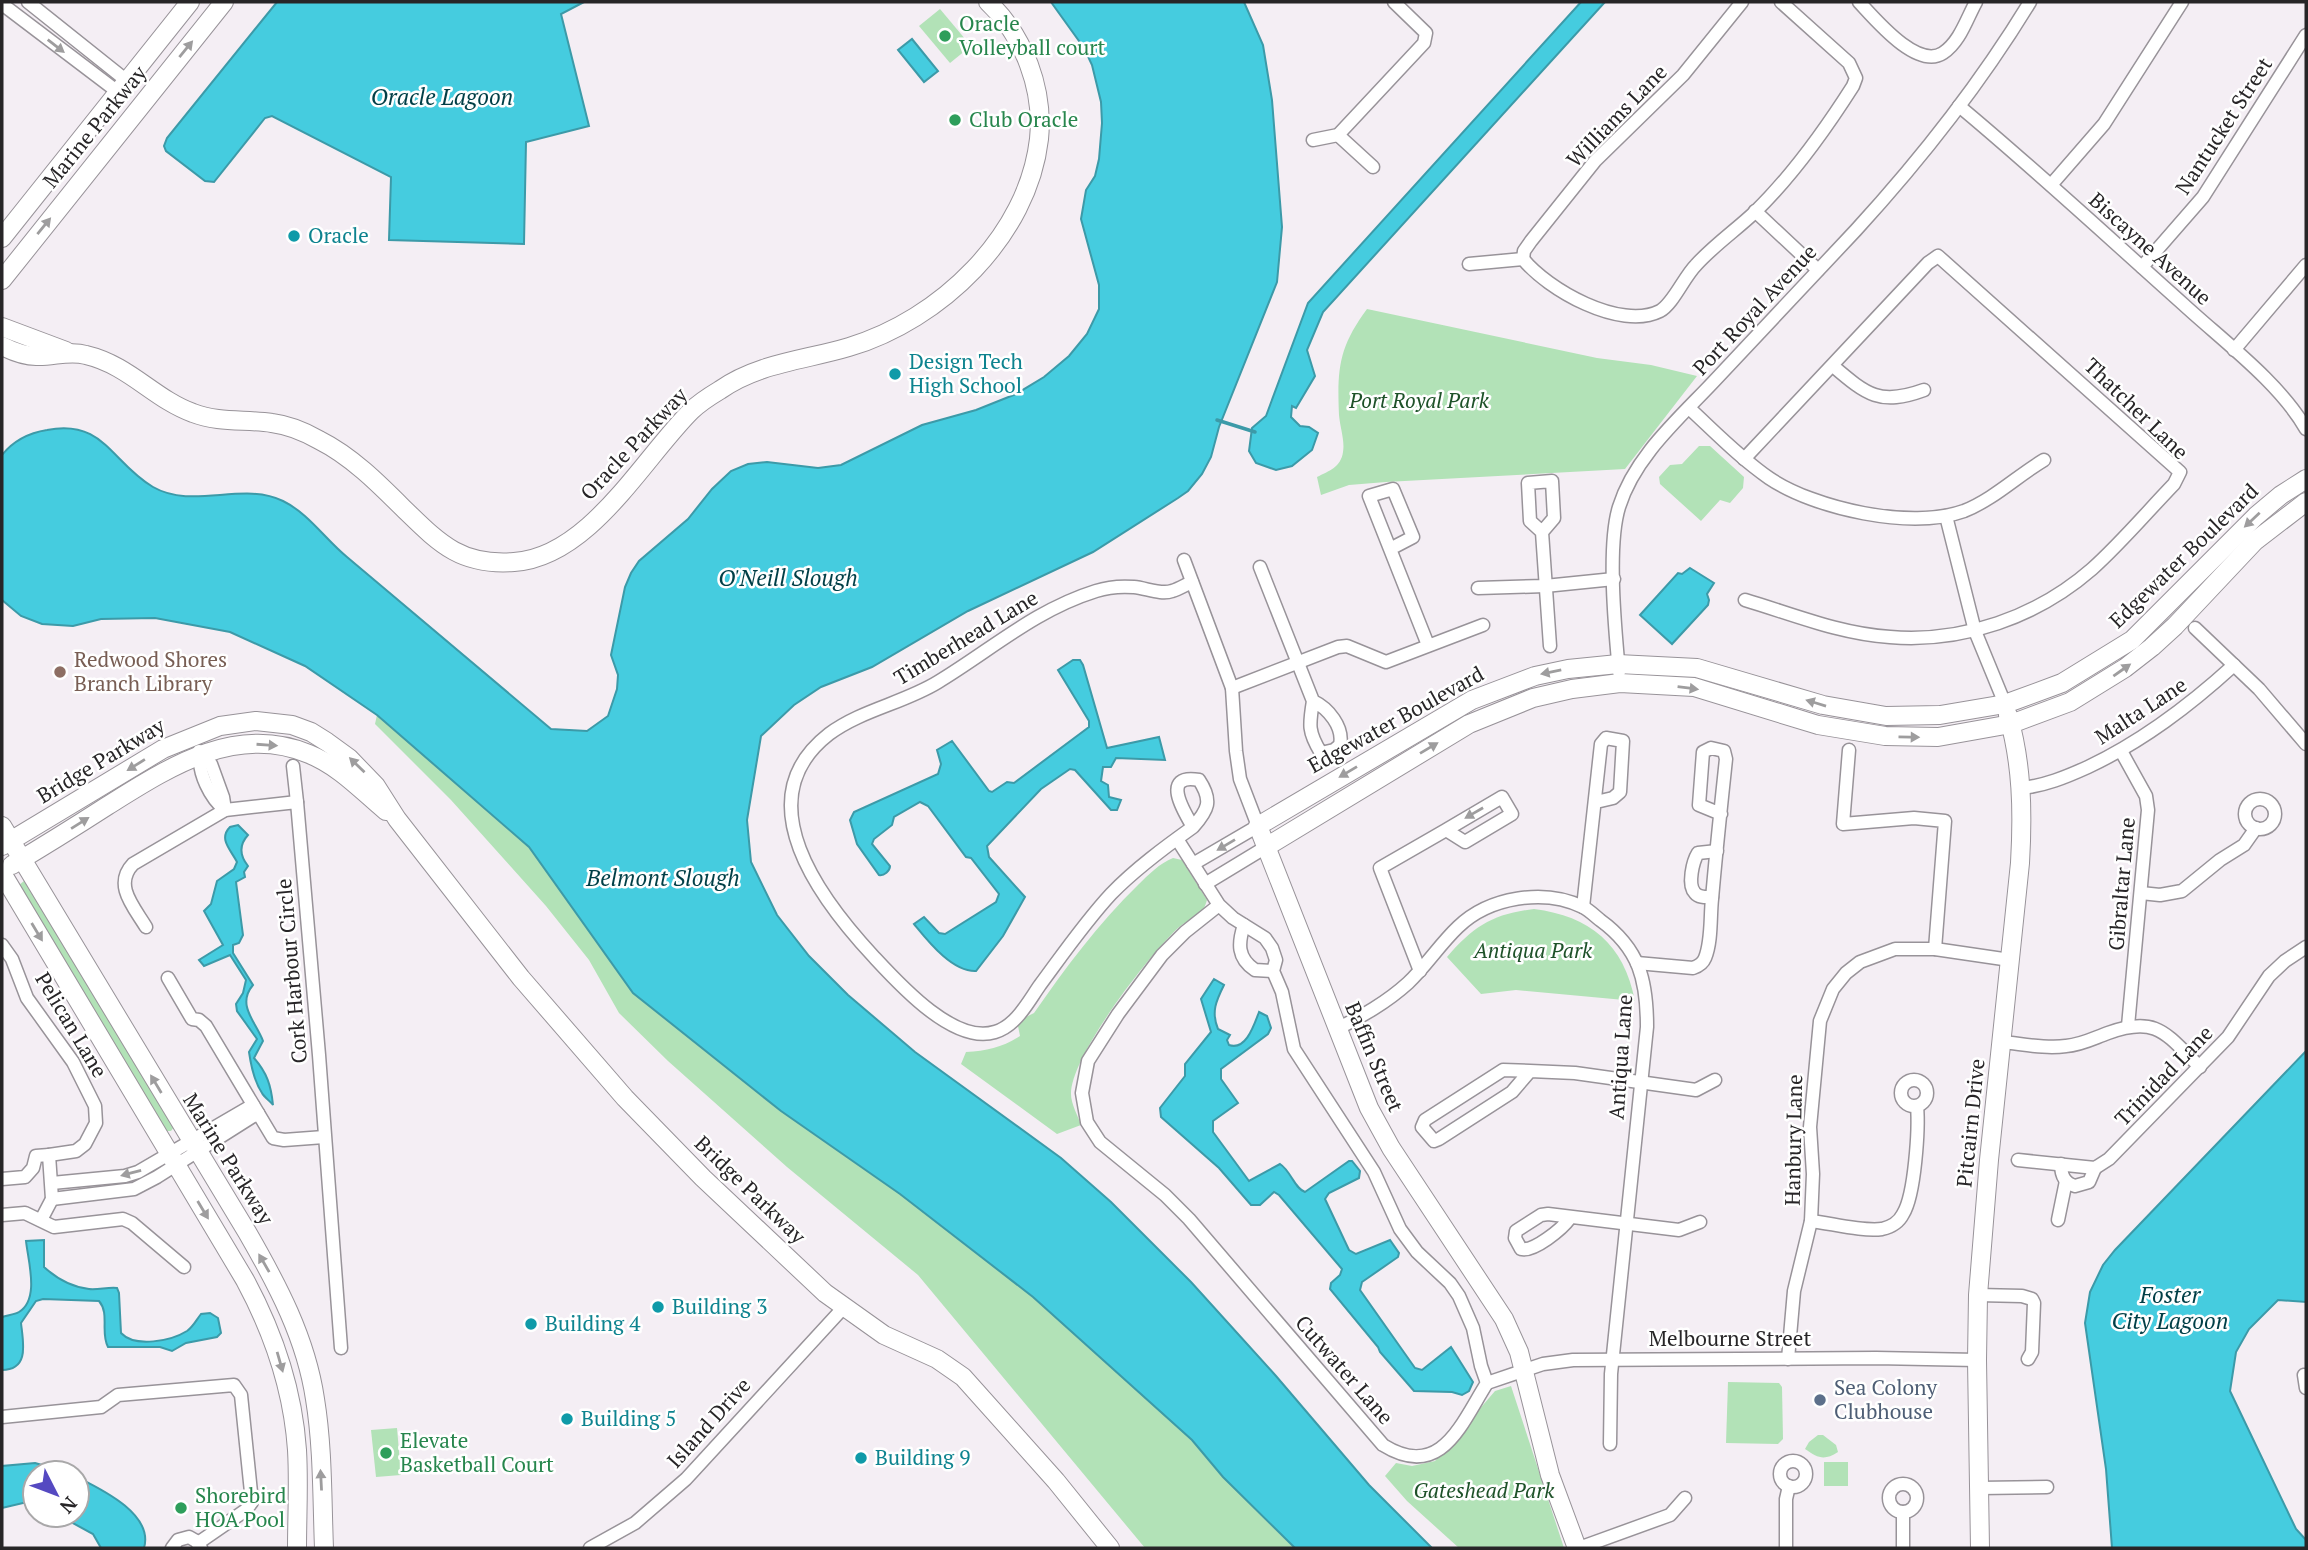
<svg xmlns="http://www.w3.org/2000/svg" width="2308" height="1550" font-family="'PT Serif',serif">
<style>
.green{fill:#b2e2b7}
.water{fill:#45ccdf;stroke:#3c9aa8;stroke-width:2}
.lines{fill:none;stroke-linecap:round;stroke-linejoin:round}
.stream{stroke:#3c9aa8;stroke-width:3.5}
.street-casing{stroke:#989399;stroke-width:15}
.secondary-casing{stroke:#989399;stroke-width:20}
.street{stroke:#fff;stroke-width:12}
.secondary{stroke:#fff;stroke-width:18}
.oneway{fill:#9e9d9e}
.leisure-dot{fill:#2e9e5b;stroke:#fff;stroke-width:2.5}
.culture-dot{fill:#0f9aa8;stroke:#fff;stroke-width:2.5}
.education-dot{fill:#8d6e63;stroke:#fff;stroke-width:2.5}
.service-dot{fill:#5c6f8a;stroke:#fff;stroke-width:2.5}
.labels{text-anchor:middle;stroke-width:5;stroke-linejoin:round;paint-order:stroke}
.leisure-label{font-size:21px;fill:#27864d;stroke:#fff;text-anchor:start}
.street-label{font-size:21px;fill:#272527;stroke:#fff}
.culture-label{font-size:21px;fill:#0d838f;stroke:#fff;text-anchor:start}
.park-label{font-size:21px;font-style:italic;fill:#1e5229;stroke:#fff}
.education-label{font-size:21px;fill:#785e54;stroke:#fff;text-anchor:start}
.service-label{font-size:21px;fill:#4e5e75;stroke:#fff;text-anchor:start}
.water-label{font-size:23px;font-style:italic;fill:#003f47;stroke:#fff}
</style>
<rect width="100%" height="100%" fill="#f4eef4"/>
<g class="green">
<polygon points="940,9 971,46 950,63 919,26"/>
<path d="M1367,309L1597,358L1651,365L1697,376L1625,469L1386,482L1349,485L1321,495L1317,477C1329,471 1341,467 1343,452C1345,441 1340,427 1339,415C1337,368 1339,347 1367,309Z"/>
<polygon points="1699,446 1710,446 1744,477 1743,488 1730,503 1720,500 1701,521 1660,484 1659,477 1670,465 1682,464"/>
<polygon points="377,715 529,847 633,992 781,1111 900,1194 1033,1297 1192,1440 1223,1477 1295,1548 1145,1548 918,1275 787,1167 668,1061 619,1013 589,960 546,906 451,800 375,724"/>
<path d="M1173,858L1182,860L1207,900C1200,923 1194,914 1178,928C1149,955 1071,1055 1071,1094C1071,1104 1078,1116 1081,1125L1057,1134L961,1064L966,1052C987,1051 1003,1047 1020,1036L1018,1026L1026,1017L1034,1013C1066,967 1098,924 1138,885C1148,875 1160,863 1173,858Z"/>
<polygon points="24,881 174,1127 171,1131 167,1131 19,885"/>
<path d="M1534,909C1590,916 1624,944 1635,1001L1516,990L1481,994L1447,957C1474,926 1493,914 1534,909Z"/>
<polygon points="1728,1382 1779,1383 1782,1387 1783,1439 1778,1444 1726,1443"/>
<polygon points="1511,1386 1564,1548 1459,1548 1407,1501 1385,1476 1396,1463 1412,1466 1435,1461 1495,1391"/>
<polygon points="397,1428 401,1475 376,1477 371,1430"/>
<path d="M1818,1435H1823L1836,1445L1838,1452C1824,1461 1818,1458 1805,1449L1809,1442Z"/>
<rect x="1824" y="1462" width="24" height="24"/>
</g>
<g class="water">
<polygon points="277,2 584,2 561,14 589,126 526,142 524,244 389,240 391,177 272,116 265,118 214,182 205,181 166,151 164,146 167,138"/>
<path d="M1051,2H1244L1263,45L1272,100L1282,227L1277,282L1219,427L1211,457L1202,474L1188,491L1178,498L1093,552L968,611L872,667L821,687L794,705L761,736L747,820L751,862L777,915L809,956L848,995L915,1052L1061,1158L1111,1202L1191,1282L1276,1376L1369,1485L1432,1548H1295L1223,1477L1192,1440L1033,1297L900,1194L781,1111L633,993L529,847L377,715L305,666L230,632L155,618L101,619L73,626L42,624L21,616L2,600V455C14,440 28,433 47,430C104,419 111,462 153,487C193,510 243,481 283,501C308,513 326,540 347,557C415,615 483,672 551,729L587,731L608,716L617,689L618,675L611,655L625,587L631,573L639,561L688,519L712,489L731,471L748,464L767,462L818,468L841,465L922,425L976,410L1016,394L1044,377L1069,356L1087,334L1099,309V285L1081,219L1086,190L1095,176L1099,159L1102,123L1101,102L1092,65L1084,48Z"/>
<polygon points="1581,2 1605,2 1323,312 1307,350 1315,376 1296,408 1292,406 1291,417 1300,426 1309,427 1318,433 1312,450 1292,466 1276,470 1256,463 1249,451 1252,428 1266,416 1308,303"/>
<polygon points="912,39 938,71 924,82 898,50"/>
<polygon points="1690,568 1714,583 1707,594 1709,600 1708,605 1672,644 1640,615 1678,573 1682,574"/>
<path d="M1073,660H1080L1083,665L1107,748L1159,737L1165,760L1116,758L1111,767H1103L1101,781L1108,785L1109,797L1121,800L1117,810H1111L1075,770L1070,769L1041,789L987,846L989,857L1025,897L1003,936L976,971C952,972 928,941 914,924L924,917L939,933L945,934L996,902L999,894L971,858L966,857L928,806L920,802L894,817L892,825L874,839L872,844L890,866C890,871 884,876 879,875L857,844L850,820L854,812L938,774L941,764L937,750L952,741L989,791L992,792L1007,782L1014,783L1089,727V721L1058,670Z"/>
<path d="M238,825L248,835C238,846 240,856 248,866L244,872L245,877L236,882L243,935L239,943L233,945V953L253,985C236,1005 256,1022 263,1041L254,1058C267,1073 271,1085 273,1105C271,1102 264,1097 262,1093C254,1081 251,1066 249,1052L257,1039L237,1011L236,1004L243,993L246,980L230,955L204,966L199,960L223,945L204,911L211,904L217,881L234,869L237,862C231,850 218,839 230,827Z"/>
<path d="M1214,979L1224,985C1216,1001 1211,1012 1218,1029L1230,1035L1227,1040L1229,1045C1246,1051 1254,1025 1259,1012L1267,1016L1271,1028L1268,1034L1221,1069V1079L1238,1103L1213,1121V1132L1249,1181L1280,1164C1291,1171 1294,1188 1305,1192L1349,1161H1352L1360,1171L1359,1178L1329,1193L1325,1199L1349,1250L1356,1254L1390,1240L1399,1253L1398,1257L1362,1282L1360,1290L1415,1368L1422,1370L1451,1347L1473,1382L1469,1391L1462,1395L1452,1392L1414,1391L1380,1352L1378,1347L1330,1289L1331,1283L1340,1275L1342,1269L1279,1195L1274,1192L1260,1205H1251L1219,1168L1161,1117L1160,1108L1185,1076V1064L1211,1032L1201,999Z"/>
<polygon points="2306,1051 2306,1302 2278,1300 2249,1329 2236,1352 2230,1391 2296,1529 2306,1540 2306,1548 2112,1548 2106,1469 2085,1323 2090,1292 2103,1265 2115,1250"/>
<path d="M44,1240V1267C56,1278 72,1287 89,1289C98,1290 108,1287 117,1288L119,1293L121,1333C135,1348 171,1341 187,1331C193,1327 197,1319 201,1314L210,1313L218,1318L221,1333L217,1337L186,1343L172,1351L160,1347H108C100,1332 110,1314 99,1301L43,1299L36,1301L21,1323C23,1342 30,1370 2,1370V1317C7,1315 14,1315 19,1312C40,1299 28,1261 26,1241Z"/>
<polygon points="35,1463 70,1473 35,1473 35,1503 23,1503 2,1508 2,1466"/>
<path d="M77,1477C101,1489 154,1514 144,1548H101L93,1534L58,1515H77Z"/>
</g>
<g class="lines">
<polyline class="stream" points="1217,420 1255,432"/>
<defs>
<g id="street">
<polyline points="28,2 127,81"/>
<path d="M1859,2C1875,19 1917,70 1943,53C1960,42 1967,18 1976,2"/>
<polyline points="2,4 118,92"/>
<path d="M1959,106C2036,170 2109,238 2183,304C2222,340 2280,383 2306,429"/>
<polyline points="1338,135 1373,167"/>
<polyline points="1313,140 1338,135 1424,43 1426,33 1394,2"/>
<polyline points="2051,185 2104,124 2182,2"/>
<polyline points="1755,211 1818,270"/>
<path d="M1523,259C1547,289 1620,331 1660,311C1673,304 1684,277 1696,265C1714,245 1736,230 1755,212C1793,175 1825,130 1853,86L1856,78L1849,63L1781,2"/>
<polyline points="1523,259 1524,251 1531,241 1595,161 1683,75 1742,2"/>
<polyline points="1469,264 1523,259"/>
<polyline points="2142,267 2203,197 2306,35"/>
<polyline points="2234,350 2306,265"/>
<path d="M1833,366C1867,395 1880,406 1924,390"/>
<path d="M1689,408C1715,432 1740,458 1769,478C1815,509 1911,530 1964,511C1994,499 2017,476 2044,460"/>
<path d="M1744,459L1928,263L1938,256L2180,472L2174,484C2147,512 2121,543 2092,569C2037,617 1963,643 1890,637C1840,634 1792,614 1745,600"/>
<polyline points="1946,516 1975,631 2005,704"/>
<polyline points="1542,532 1530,521 1528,483 1552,481 1554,518 1542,532 1550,646"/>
<polyline points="1390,549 1413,537 1393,489 1369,496 1428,645"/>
<polyline points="1184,560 1232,688 1236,751 1240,779 1258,826 1193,864"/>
<path d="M1260,567L1313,701C1328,708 1344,727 1340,745L1334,750L1321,753C1308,732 1309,725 1313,701"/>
<path d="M1192,582C1185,585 1179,589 1172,591C1161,595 1146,588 1134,587C1121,586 1108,587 1096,591C1035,610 991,650 938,682C904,703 861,710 829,734C744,800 821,900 874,957C899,984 954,1045 995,1032C1016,1026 1028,1002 1040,985C1063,954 1085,922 1111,894C1135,869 1165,847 1193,827C1184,812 1160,773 1199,780C1213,801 1208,810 1193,827"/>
<polyline points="1478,588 1545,586 1614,579"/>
<polyline points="2195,628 2259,689 2306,744"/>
<path d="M1619,672C1615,629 1607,546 1619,507C1635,455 1682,416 1718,377C1764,328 1810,279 1856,230C1921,159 1980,84 2030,2"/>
<polyline points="1232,688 1338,647 1347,646 1386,662 1483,625"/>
<polyline points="1849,750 1843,824 1914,818 1945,821 1935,949"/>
<polyline points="199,751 211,764 223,797 225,810"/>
<polyline points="2121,751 2146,796 2148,810 2128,1026"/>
<path d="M200,754C198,773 210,798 225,810"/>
<polyline points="293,766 297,802"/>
<path d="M2021,788C2044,786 2066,777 2088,767C2143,741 2189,706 2234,665"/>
<circle cx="2260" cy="814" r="15"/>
<path d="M1177,839L1219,905L1233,918L1265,938L1272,948L1276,960L1273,971L1282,992L1294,1049L1374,1172L1400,1229L1417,1252L1450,1283L1459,1296L1473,1328L1481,1366L1487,1383C1461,1424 1441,1481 1383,1445L1189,1219L1165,1195L1100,1142L1087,1122L1082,1093L1088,1061L1118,1014L1162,955L1185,932L1219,905"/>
<polyline points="1205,884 1266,847"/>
<polyline points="2141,893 2160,895 2182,891 2220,860 2244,845 2256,828"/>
<path d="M1712,897C1706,897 1699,898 1695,893C1687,885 1693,861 1698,853L1717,851"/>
<polyline points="1583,907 1601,744 1606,738 1623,741 1620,792 1613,798 1596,802"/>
<path d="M1244,925C1238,943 1237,958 1255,970L1273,971"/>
<path d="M146,927C134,907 113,885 133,864L225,810L297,802L319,1055L341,1348"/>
<polyline points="2,945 12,959 27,998 73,1062 95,1106 96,1123 85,1144 76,1151 49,1155 52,1199 41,1220"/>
<path d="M1637,963L1693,968C1699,966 1703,963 1705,958C1712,941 1710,917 1712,899C1716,852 1721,806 1726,759L1724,751L1711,748L1703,752L1699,805L1721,814"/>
<polyline points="1420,971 1380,868 1446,830 1465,842 1512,814 1502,797 1446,830"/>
<polyline points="168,978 192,1019 199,1020 206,1026 273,1138 284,1140 324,1137"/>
<path d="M1337,1029C1362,1016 1386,1003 1408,983C1426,966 1440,944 1458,927C1489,897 1544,888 1583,907C1589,910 1595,916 1600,920C1640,949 1647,981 1647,1027L1611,1374L1610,1444"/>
<path d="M2002,1042C2023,1044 2045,1049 2066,1046C2081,1045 2094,1038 2108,1033C2157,1015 2166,1034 2200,1067"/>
<polyline points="1530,1071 1503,1070 1425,1120 1422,1127 1434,1141 1439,1139 1512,1092 1530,1071 1575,1073 1696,1090 1715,1080"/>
<circle cx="1914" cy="1093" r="13"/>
<polyline points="2018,1160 2095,1168 2109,1159 2228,1037 2269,976 2285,961 2306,947"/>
<path d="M2061,1164C2061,1175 2064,1183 2075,1186L2089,1182L2095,1168"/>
<polyline points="2,1179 25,1177 33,1168 36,1156 49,1155"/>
<polyline points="52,1183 125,1176 138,1172 253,1105"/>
<polyline points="52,1199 134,1189 157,1177 258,1113"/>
<polyline points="2,1215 25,1213 54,1227 123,1219 132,1223 184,1267"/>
<path d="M1570,1218C1562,1229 1534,1252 1521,1249L1515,1238L1516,1231L1541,1215L1548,1214L1679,1230L1700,1222"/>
<polyline points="2058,1220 2066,1181"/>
<path d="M1811,1221C1830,1223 1863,1232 1882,1229C1891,1227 1899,1222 1903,1214C1915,1195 1919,1128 1917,1106"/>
<polyline points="1978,1295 2022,1296 2032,1299 2034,1303 2032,1352 2028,1359"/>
<polyline points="1788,1359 1794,1291 1811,1221 1813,1174 1810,1127 1820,1021 1833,989 1846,973 1860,962 1895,949 1935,949 2010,960"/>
<polyline points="2304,1375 2306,1388"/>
<polyline points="1487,1383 1543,1364 1573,1360 1876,1358 1977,1360"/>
<polyline points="2,1417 101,1407 118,1395 234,1385 241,1395 252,1502 246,1510 198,1543"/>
<circle cx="1793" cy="1474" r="13"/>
<circle cx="1903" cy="1498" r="14"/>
<polyline points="1979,1488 2047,1487"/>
<polyline points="1903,1512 1903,1548"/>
<polyline points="172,1548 178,1540 189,1537 196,1541 201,1548"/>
<polyline points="590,1548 635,1523 686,1479 844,1307"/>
<polyline points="1579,1548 1670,1515 1685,1498"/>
<polyline points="1786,1548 1786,1499 1789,1486"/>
</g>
<g id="secondary">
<polyline points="2,238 190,2"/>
<polyline points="2,280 224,2"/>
<polyline points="2,327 66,351"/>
<path d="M2,346C12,351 25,356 36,356C53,357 69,350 86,355C129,365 154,399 193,413C219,423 245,419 272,423C288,425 305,432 319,440C351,456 378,483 403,508C439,543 460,566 514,562C589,557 642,460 691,411C699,403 710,396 720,390C758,363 806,360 849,347C940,320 1028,236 1039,139C1044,89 1024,36 988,2"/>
<path d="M2,826L247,1232C277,1284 306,1338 315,1399C323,1448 322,1499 324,1548"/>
<polyline points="2,846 163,749 220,726 256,721 292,725 311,732 327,742 349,758 376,786 397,819 521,978 625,1098 703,1178 825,1293 884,1335 937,1359 963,1377 1056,1481 1110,1548"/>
<polyline points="1266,847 1469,724 1533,698 1572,689 1620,683 1694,687 1818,725 1885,736 1938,737 2011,724 2070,702 2125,668 2152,647 2175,626 2255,541 2306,502"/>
<path d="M12,865C44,846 76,826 107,806C168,768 235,723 309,754C339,766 362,791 386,811"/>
<path d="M2,873L245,1280C273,1332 293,1391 297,1450C299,1483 297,1516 297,1548"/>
<polyline points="1577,1548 1550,1475 1519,1352 1504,1319 1391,1148 1369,1108 1258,826 1472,700 1535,676 1568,669 1618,664 1697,668 1823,705 1886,716 1940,715 2005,704 2062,683 2132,640 2256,516 2281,495 2306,479"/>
<path d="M1980,1548L1977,1360L1978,1295L1989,1160L2020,863C2023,812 2022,763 2008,715"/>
</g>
</defs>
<use href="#street" class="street-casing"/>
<use href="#secondary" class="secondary-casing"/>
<use href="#street" class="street"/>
<use href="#secondary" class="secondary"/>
</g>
<defs><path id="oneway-solid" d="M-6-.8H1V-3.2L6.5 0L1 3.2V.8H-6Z" transform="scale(1.75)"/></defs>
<g class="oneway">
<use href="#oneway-solid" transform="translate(56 46) rotate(38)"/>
<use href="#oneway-solid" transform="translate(186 49) rotate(-51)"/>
<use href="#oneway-solid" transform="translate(44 226) rotate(-51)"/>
<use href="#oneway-solid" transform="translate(2252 520) rotate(137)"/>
<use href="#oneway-solid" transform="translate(2122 670) rotate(-35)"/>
<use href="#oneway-solid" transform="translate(1551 672) rotate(168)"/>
<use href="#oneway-solid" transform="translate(1688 688) rotate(7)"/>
<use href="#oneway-solid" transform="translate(1816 703) rotate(-163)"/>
<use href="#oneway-solid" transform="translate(1909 737) rotate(1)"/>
<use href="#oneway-solid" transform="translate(267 745) rotate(4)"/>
<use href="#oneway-solid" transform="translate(1429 748) rotate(-31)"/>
<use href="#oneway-solid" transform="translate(136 765) rotate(148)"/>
<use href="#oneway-solid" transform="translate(357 765) rotate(-136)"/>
<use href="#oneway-solid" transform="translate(1348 772) rotate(149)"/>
<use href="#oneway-solid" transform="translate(1474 813) rotate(150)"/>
<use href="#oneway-solid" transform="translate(80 823) rotate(-32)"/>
<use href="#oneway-solid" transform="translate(1226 845) rotate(149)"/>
<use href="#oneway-solid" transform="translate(37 932) rotate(59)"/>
<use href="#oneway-solid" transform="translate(156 1084) rotate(-121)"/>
<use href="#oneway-solid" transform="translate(131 1173) rotate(165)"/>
<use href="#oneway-solid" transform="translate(203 1210) rotate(59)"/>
<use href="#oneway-solid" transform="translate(264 1263) rotate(-120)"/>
<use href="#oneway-solid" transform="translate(280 1362) rotate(74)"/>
<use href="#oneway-solid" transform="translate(321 1480) rotate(-93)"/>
</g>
<g class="leisure-dot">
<circle cx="945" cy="36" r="7"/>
<circle cx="955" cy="120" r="7"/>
<circle cx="386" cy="1453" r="7"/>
<circle cx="181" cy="1508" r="7"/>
</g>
<g class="culture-dot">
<circle cx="294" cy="236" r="7"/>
<circle cx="895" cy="374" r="7"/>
<circle cx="658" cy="1307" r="7"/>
<circle cx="531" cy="1324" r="7"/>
<circle cx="567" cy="1419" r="7"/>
<circle cx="861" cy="1458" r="7"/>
</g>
<circle class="education-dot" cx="60" cy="672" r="7"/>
<circle class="service-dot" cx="1820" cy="1400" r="7"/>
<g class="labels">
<g class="leisure-label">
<text x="959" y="31">Oracle<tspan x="959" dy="24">Volleyball court</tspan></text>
<text x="969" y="127">Club Oracle</text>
<text x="400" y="1448">Elevate<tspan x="400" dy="24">Basketball Court</tspan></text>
<text x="195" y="1503">Shorebird<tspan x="195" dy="24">HOA Pool</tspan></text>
</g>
<g class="street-label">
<text transform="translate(1617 116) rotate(-46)" y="7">Williams Lane</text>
<text transform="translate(2224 126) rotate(-57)" y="7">Nantucket Street</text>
<text transform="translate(95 127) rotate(-51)" y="7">Marine Parkway</text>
<text transform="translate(2150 249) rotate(42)" y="7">Biscayne Avenue</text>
<text transform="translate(1755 310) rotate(-47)" y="7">Port Royal Avenue</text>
<text transform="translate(2136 409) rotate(44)" y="7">Thatcher Lane</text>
<text transform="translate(634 444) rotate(-47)" y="7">Oracle Parkway</text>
<text transform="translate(2184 556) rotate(-44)" y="7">Edgewater Boulevard</text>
<text transform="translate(966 638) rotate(-31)" y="7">Timberhead Lane</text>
<text transform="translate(2141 711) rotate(-33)" y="7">Malta Lane</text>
<text transform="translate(1396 720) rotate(-29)" y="7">Edgewater Boulevard</text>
<text transform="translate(101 761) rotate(-31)" y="7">Bridge Parkway</text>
<text transform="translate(2122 884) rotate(-85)" y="7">Gibraltar Lane</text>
<text transform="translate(292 971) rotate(-95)" y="7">Cork Harbour Circle</text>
<text transform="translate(71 1025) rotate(59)" y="7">Pelican Lane</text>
<text transform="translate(1374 1057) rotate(67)" y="7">Baffin Street</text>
<text transform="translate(1621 1057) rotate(-86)" y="7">Antiqua Lane</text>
<text transform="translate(2164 1076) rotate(-46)" y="7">Trinidad Lane</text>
<text transform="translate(1971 1123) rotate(-84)" y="7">Pitcairn Drive</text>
<text transform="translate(1794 1140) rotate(-89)" y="7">Hanbury Lane</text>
<text transform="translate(228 1159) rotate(58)" y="7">Marine Parkway</text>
<text transform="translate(750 1190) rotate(44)" y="7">Bridge Parkway</text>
<text x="1730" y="1346">Melbourne Street</text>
<text transform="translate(1344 1370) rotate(49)" y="7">Cutwater Lane</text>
<text transform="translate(709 1423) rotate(-48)" y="7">Island Drive</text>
</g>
<g class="culture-label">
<text x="308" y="243">Oracle</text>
<text x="909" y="369">Design Tech<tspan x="909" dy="24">High School</tspan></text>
<text x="672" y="1314">Building 3</text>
<text x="545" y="1331">Building 4</text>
<text x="581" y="1426">Building 5</text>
<text x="875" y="1465">Building 9</text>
</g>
<g class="park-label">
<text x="1419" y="408">Port Royal Park</text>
<text x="1533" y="958">Antiqua Park</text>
<text x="1484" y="1498">Gateshead Park</text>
</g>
<g class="education-label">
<text x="74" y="667">Redwood Shores<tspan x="74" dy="24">Branch Library</tspan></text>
</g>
<g class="service-label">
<text x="1834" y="1395">Sea Colony<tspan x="1834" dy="24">Clubhouse</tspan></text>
</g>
<g class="water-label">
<text x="442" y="105">Oracle Lagoon</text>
<text x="788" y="586">O'Neill Slough</text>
<text x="663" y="886">Belmont Slough</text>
<text x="2170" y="1303">Foster<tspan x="2170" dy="26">City Lagoon</tspan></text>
</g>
</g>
<rect width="2308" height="1550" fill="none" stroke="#272527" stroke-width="7"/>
<g transform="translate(56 1494) rotate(132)"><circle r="33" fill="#ffffff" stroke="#a9a8a9" stroke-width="2"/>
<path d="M0-5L12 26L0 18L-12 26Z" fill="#5549c1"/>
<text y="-10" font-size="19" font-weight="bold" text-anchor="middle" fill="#272527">N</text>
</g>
</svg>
